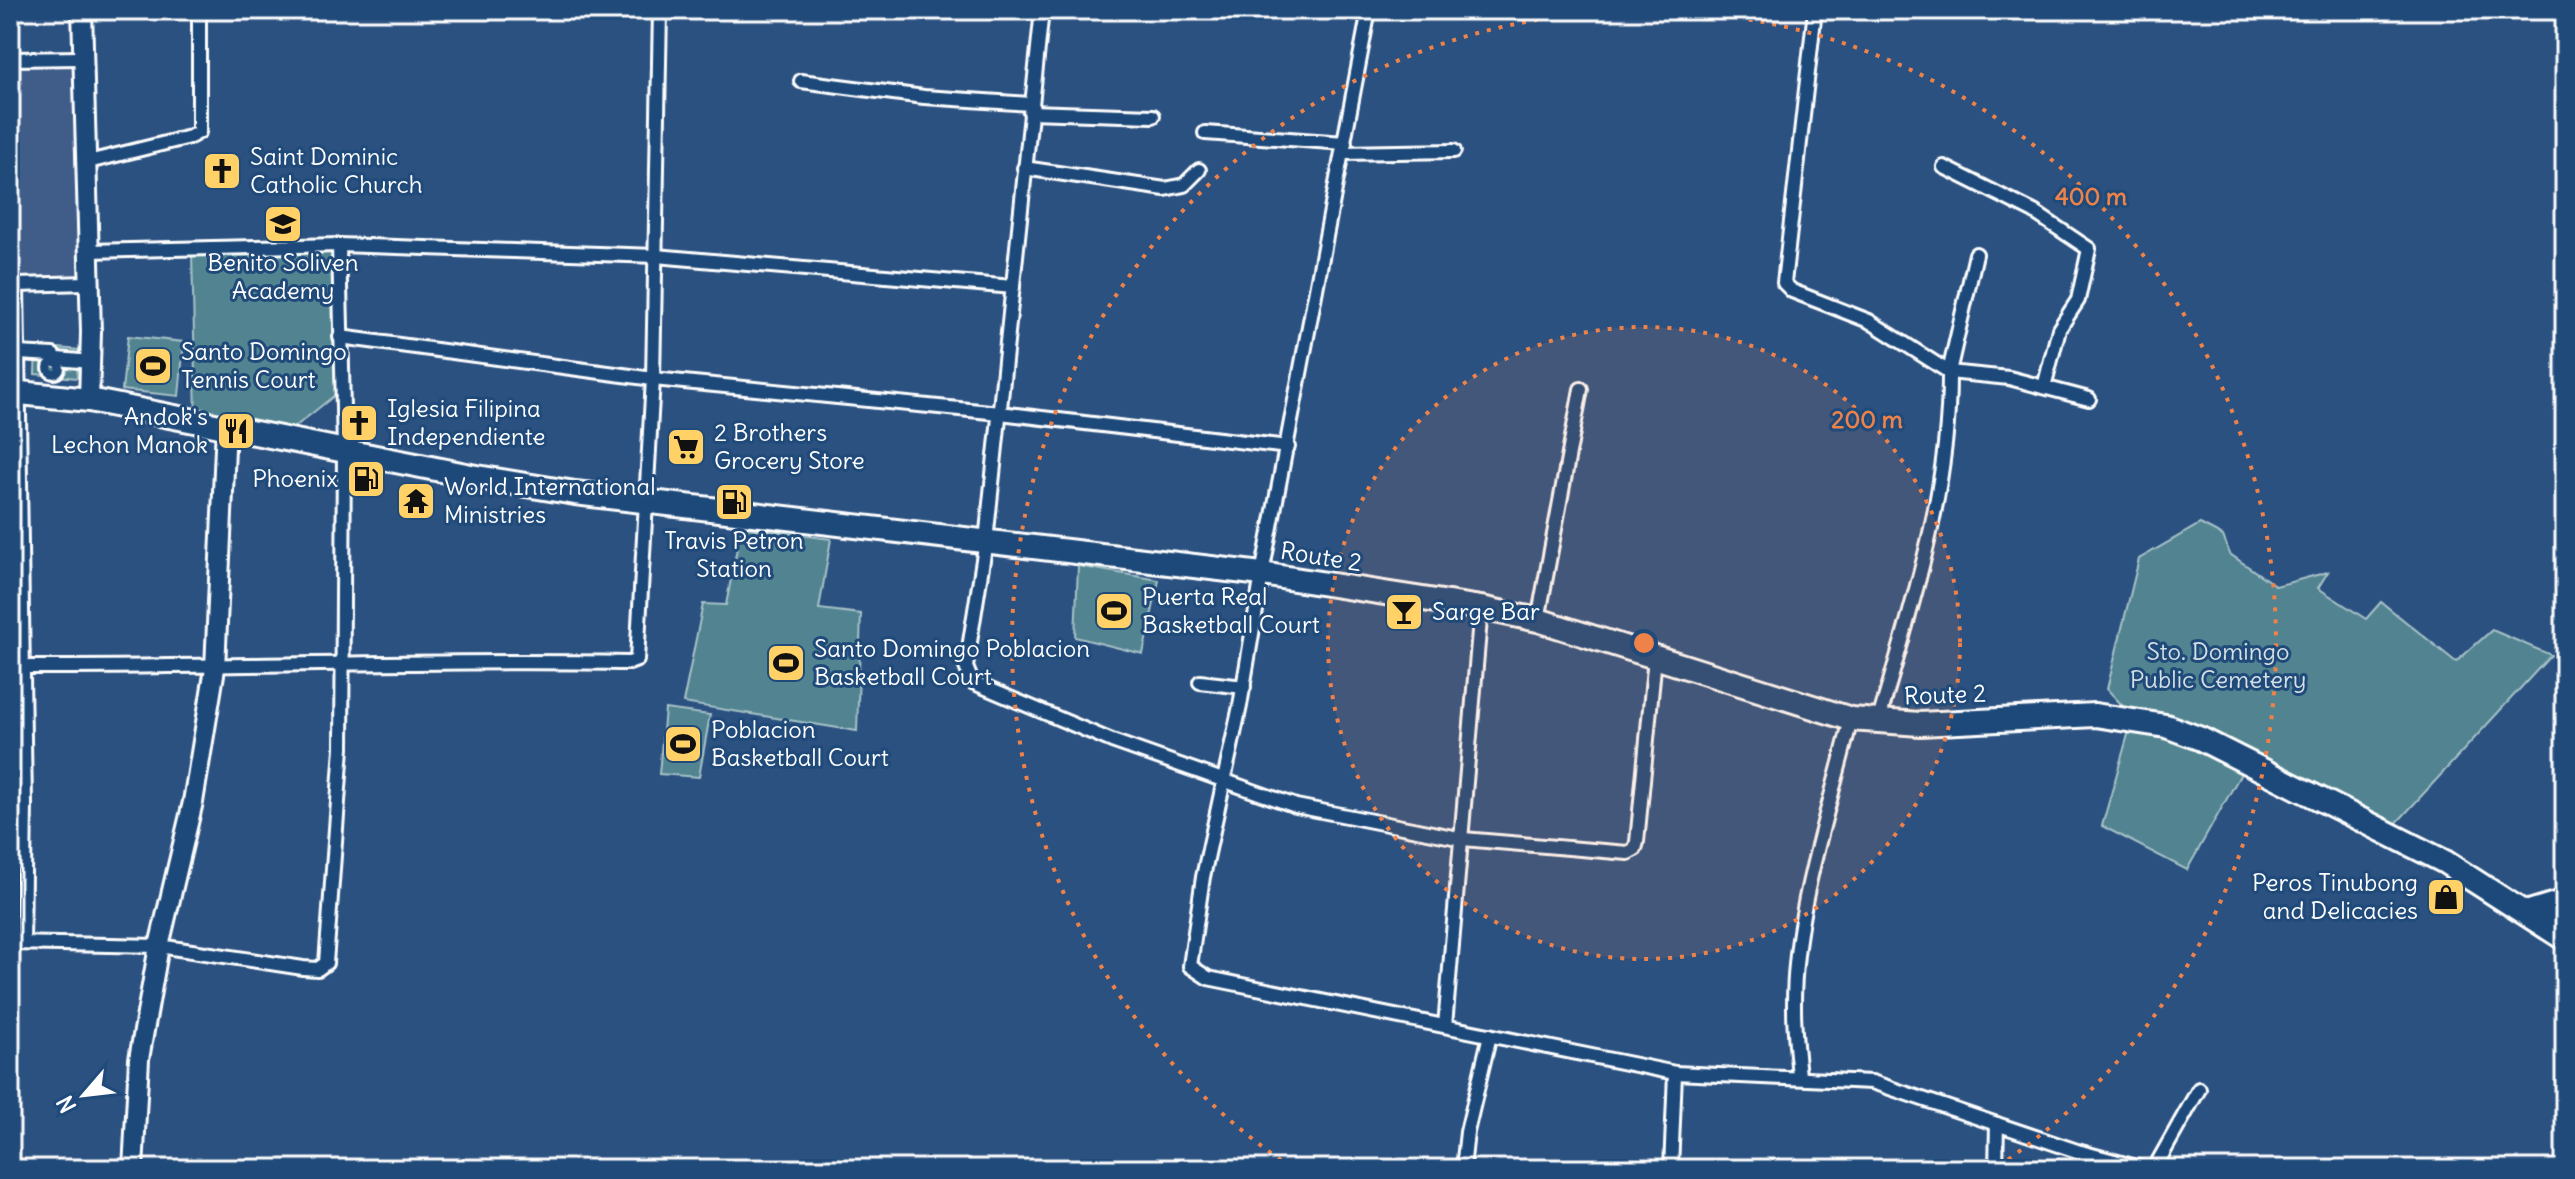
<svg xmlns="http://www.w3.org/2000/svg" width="2575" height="1179" font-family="Delius,sans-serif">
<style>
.built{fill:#3f5d8a}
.green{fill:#518490;stroke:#a8c2c8;stroke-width:2}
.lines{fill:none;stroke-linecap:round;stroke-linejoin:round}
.river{stroke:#4975a4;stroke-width:18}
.street-casing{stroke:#fff;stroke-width:18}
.secondary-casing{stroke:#fff;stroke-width:24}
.primary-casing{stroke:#fff;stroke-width:26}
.highway-casing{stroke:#fff;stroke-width:28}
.street{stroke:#1f4a7a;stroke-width:12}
.secondary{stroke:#1f4a7a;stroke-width:18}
.primary{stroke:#1f4a7a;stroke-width:20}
.highway{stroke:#1f4a7a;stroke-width:22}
.ring{fill:none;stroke:#ee8249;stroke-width:4;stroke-dasharray:4 8}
.labels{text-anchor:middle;stroke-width:6;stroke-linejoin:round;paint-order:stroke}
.poi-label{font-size:24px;fill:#fff;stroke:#1f4a7a;text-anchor:start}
.street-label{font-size:24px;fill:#fff;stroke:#1f4a7a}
.park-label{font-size:24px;fill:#d4e0e3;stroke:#1f4a7a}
.centre{fill:#ee8249;stroke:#1f4a7a;stroke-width:4}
.ring-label{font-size:24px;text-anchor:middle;font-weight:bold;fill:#ee8249;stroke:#1f4a7a;stroke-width:6;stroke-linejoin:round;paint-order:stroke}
</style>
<rect width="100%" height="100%" fill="#2b5180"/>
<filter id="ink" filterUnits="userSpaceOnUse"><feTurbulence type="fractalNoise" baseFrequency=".0125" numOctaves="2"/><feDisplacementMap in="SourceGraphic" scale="16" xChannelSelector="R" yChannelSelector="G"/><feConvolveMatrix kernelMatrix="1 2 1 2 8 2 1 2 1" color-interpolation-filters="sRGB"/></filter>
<g filter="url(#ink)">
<polygon class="built" points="10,65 76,65 80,276 10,278"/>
<g class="green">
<polygon points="335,249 335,395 286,434 196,416 192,253"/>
<polygon points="128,336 184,342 179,396 122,390"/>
<polygon points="36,346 79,350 77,378 35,374"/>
<polygon points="2200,524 2223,536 2230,554 2276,586 2328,572 2318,588 2366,619 2381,602 2456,662 2492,630 2551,655 2391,829 2248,761 2187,870 2102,826 2133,717 2107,689 2139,559"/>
<polygon points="741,527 831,539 819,609 861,614 857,731 683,703 703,604 726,605"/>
<polygon points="1078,566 1159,580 1143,654 1075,637"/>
<polygon points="665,709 710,715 699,777 659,774"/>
</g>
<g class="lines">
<polyline class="river" points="2565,32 2565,54"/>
<defs>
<g id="street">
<polyline points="1042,10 986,541 966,667 972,682 1112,741 1296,806 1463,839 1628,853 1635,849 1637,842 1655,657"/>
<polyline points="1369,10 1262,574 1240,706 1203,877 1190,966 1208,978 1675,1073 1872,1082 2077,1151 2144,1169"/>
<path d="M1815,10L1784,283L1792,291L1869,321L1949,372C1950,492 1911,608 1878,723"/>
<polyline points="10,59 82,58"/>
<polyline points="801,81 924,97 1031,104"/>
<polyline points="1030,112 1153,116"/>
<polyline points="1205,133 1345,143"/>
<polyline points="1343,153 1454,151"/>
<polyline points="84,163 190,137 199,132 199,10"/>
<polyline points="1944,167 2034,212 2089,249 2078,300 2059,329 2044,387"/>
<polyline points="1024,168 1165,189 1184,185 1199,170"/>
<polyline points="88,251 339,245 656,256 1013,287"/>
<polyline points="1976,254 1949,372 2009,378 2089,399"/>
<polyline points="340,337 653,379 1000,413 1288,447"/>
<polyline points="18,353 53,355"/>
<polyline points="57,359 91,362"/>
<circle cx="54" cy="368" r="4"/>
<polyline points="1538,620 1581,389"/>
<path d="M23,667C225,668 427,659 629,663L637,660L653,379L660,10"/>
<polyline points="1200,682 1244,687"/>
<polyline points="10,943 159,946 303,968 318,969 326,963 342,748 344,449 339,245"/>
<polyline points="23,943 25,804 17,285 88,283"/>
<polyline points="1445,1026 1481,608"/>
<path d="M1799,1076C1797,1054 1794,1031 1794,1009C1793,912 1829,812 1851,719"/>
<polyline points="1463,1169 1467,1132 1490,1035"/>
<polyline points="1671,1169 1675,1073"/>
<polyline points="1996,1169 1997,1124"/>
<polyline points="2154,1169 2199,1089"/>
</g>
<g id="secondary">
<polyline points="82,10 91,332 89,400"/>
<polyline points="133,1169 139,1059 159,946 193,802 215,668 226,426"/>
</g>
<polyline id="primary" points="2552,929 2565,914"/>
<g id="highway">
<polyline points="10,392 89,400 471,476 575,493 1262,574 1481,608 1538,620 1851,719 1920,724 2095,715 2166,726 2201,739 2445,862 2565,939"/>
<polyline points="2526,913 2565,901"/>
</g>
</defs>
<use href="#street" class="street-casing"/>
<use href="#secondary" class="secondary-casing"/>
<use href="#primary" class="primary-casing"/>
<use href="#highway" class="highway-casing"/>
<use href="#street" class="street"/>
<use href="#secondary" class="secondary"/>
<use href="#primary" class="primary"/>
<use href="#highway" class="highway"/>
</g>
</g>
<circle cx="1644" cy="643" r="316" fill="#ee8249" fill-opacity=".12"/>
<g class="ring">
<circle cx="1644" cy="643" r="316"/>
<path d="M1291 1167A632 632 0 1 1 1997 1167"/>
</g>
<defs>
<symbol id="church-square" viewBox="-11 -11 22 22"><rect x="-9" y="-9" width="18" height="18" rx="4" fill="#ffd166" stroke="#1f4a7a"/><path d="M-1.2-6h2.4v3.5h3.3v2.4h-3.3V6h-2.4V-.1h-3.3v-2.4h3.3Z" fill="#111"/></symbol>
<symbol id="school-square" viewBox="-11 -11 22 22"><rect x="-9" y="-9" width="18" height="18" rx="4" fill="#ffd166" stroke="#1f4a7a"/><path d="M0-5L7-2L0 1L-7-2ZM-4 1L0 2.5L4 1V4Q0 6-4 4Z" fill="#111"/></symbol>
<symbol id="stadium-square" viewBox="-11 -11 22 22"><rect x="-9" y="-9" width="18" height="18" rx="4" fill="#ffd166" stroke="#1f4a7a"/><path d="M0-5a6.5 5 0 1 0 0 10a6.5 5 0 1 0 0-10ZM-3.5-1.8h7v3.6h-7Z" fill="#111"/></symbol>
<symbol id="restaurant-square" viewBox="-11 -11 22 22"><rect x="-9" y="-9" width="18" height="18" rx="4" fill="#ffd166" stroke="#1f4a7a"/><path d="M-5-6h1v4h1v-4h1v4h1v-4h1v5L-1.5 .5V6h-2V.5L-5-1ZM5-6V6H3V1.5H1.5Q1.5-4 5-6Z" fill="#111"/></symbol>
<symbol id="supermarket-square" viewBox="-11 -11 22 22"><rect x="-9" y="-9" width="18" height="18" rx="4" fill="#ffd166" stroke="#1f4a7a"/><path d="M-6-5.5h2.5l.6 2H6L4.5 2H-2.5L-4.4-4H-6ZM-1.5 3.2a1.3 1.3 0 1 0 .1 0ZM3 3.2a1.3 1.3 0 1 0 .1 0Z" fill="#111"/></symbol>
<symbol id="fuel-square" viewBox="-11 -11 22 22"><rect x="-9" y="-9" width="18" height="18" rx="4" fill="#ffd166" stroke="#1f4a7a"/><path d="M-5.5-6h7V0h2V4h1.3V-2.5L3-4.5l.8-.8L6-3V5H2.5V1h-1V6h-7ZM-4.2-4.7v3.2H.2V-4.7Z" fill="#111"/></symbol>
<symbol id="temple-square" viewBox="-11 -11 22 22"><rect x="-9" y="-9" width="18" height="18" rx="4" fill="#ffd166" stroke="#1f4a7a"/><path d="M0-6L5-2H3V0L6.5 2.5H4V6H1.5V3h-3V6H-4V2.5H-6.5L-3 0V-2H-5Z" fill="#111"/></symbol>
<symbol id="bar-square" viewBox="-11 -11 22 22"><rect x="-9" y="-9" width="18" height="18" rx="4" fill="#ffd166" stroke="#1f4a7a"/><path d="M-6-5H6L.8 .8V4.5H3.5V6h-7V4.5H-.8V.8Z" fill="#111"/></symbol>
<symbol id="shop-square" viewBox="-11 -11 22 22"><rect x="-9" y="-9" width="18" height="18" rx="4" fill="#ffd166" stroke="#1f4a7a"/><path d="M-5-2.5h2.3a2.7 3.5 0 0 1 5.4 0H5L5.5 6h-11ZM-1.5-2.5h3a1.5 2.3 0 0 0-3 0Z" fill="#111"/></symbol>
</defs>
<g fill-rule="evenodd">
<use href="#church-square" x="200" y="149" width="44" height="44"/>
<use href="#school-square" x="261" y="202" width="44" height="44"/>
<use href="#stadium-square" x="131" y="344" width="44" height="44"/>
<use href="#church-square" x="337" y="401" width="44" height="44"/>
<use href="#restaurant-square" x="214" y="409" width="44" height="44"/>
<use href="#supermarket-square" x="664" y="425" width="44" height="44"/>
<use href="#fuel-square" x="344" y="457" width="44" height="44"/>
<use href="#temple-square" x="394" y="479" width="44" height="44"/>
<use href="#fuel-square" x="712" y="480" width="44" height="44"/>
<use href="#stadium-square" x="1092" y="589" width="44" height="44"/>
<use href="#bar-square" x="1382" y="590" width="44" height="44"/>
<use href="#stadium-square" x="764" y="641" width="44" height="44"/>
<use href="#stadium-square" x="661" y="722" width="44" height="44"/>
<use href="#shop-square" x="2424" y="875" width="44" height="44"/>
</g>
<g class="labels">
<g class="poi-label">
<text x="250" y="165">Saint Dominic<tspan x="250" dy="28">Catholic Church</tspan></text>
<text x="283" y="271" text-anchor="middle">Benito Soliven<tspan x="283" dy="28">Academy</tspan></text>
<text x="181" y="360">Santo Domingo<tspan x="181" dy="28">Tennis Court</tspan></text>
<text x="387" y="417">Iglesia Filipina<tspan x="387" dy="28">Independiente</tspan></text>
<text x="208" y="425" text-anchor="end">Andok's<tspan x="208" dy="28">Lechon Manok</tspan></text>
<text x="714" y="441">2 Brothers<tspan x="714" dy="28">Grocery Store</tspan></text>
<text x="338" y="487" text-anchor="end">Phoenix</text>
<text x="444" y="495">World International<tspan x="444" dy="28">Ministries</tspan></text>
<text x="734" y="549" text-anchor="middle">Travis Petron<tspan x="734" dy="28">Station</tspan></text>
<text x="1142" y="605">Puerta Real<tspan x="1142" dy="28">Basketball Court</tspan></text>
<text x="1432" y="620">Sarge Bar</text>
<text x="814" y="657">Santo Domingo Poblacion<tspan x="814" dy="28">Basketball Court</tspan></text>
<text x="711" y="738">Poblacion<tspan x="711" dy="28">Basketball Court</tspan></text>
<text x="2418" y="891" text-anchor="end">Peros Tinubong<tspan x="2418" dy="28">and Delicacies</tspan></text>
</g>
<g class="street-label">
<text transform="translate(1321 557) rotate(9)" y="8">Route 2</text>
<text transform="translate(1945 695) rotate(-2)" y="8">Route 2</text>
</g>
<g class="park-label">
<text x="2218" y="660">Sto. Domingo<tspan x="2218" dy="28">Public Cemetery</tspan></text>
</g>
</g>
<circle cx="1644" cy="643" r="12" class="centre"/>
<g class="ring-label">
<text x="2091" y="205">400 m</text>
<text x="1867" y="428">200 m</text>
</g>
<rect width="2575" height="1179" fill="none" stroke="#1f4a7a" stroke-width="40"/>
<rect x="20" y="20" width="2535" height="1139" fill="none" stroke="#fff" stroke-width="3" filter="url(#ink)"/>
<g transform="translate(84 1095) rotate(242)" stroke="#1f4a7a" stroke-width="6" paint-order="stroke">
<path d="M0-6L14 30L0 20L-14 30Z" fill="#ffffff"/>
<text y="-12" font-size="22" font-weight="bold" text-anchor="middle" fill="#ffffff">N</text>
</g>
</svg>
